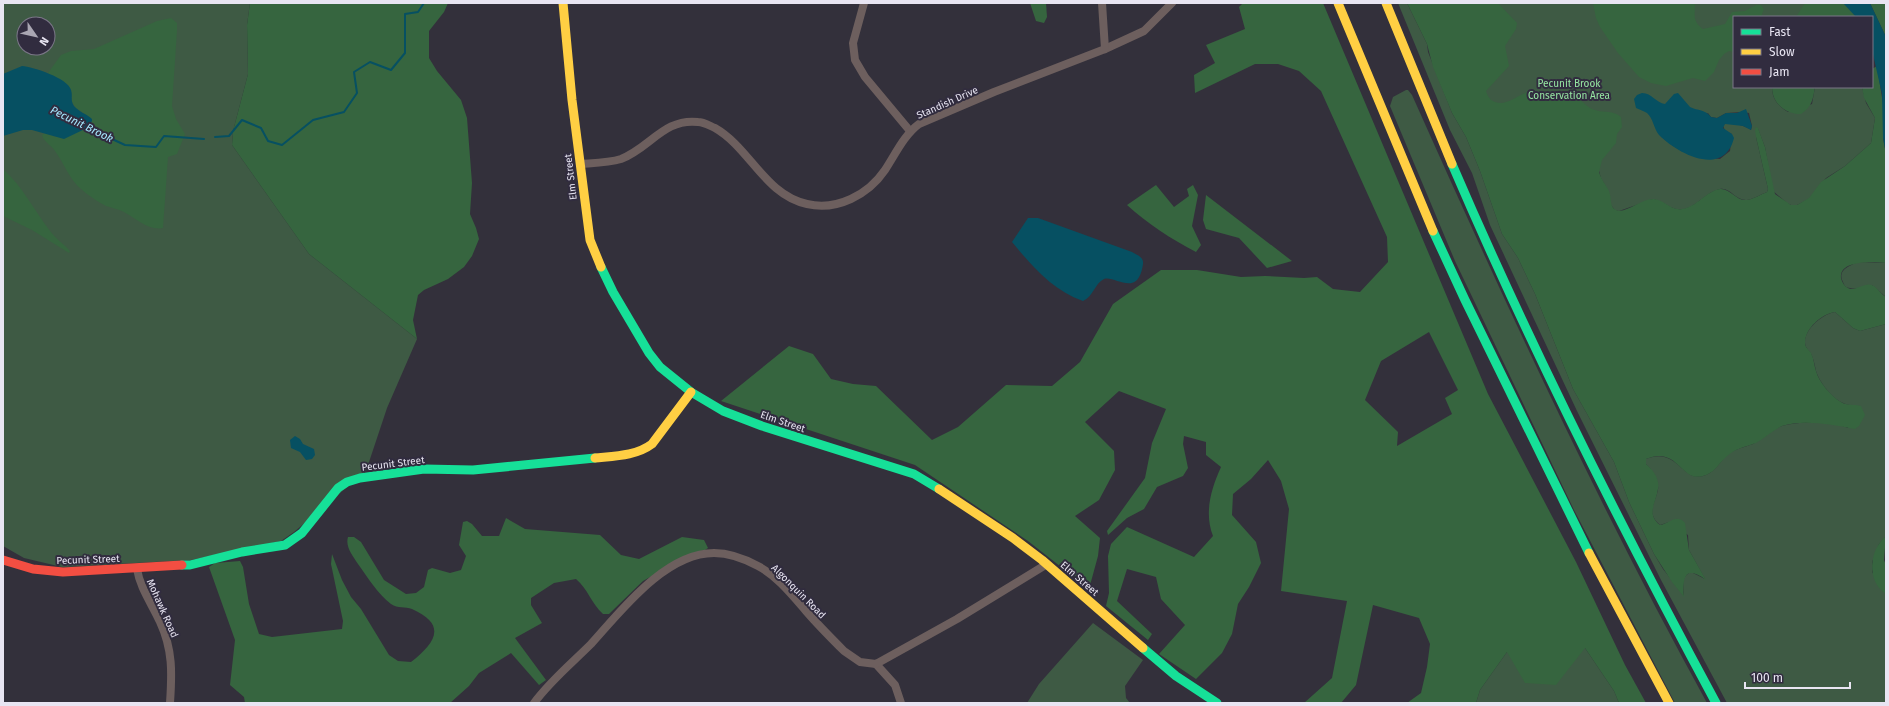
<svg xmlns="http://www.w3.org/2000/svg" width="1889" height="706" font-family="'Fira Sans',sans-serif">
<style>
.green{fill:#3e5a44;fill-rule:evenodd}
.forest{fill:#36653f;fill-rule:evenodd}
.water{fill:#065062}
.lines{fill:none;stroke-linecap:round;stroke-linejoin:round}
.stream{stroke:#065062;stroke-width:2}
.street{stroke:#6d5f5e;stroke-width:8}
.fast{stroke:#16e098;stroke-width:9}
.slow{stroke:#ffcf43;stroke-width:9}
.jam{stroke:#f24e42;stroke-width:9}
.labels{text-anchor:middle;stroke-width:4;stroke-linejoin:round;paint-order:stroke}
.park-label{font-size:10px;fill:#96e6a2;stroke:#312c3f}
.street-label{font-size:10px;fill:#e8e5f2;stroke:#312c3f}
.water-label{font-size:11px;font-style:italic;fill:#a6e9ff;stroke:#312c3f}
</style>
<rect width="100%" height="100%" fill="#33303b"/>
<g class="green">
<path d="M3,3H250L247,25L248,74L233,131L232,145L309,254L417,339L387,408L366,471L294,532L281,541L191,560L62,567L24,558L3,546ZM24,24H48V48H24Z"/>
<path d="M1398,3H1407L1427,44L1428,52L1452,113L1466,137L1480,171L1502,234L1518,258L1535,294L1573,389L1614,462L1629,502L1654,554L1663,569L1684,596C1684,586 1680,577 1691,572L1705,579L1689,550L1688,535L1669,522L1660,525C1645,512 1656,503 1658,489C1659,480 1652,470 1646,464V459C1677,446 1682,482 1703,476C1715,473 1719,462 1728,454C1735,449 1745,447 1753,444C1763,439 1771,430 1782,426C1798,421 1833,421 1848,428L1856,405C1839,408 1821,386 1816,371C1815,366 1814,361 1812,356C1811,352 1805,348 1805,343C1804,329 1823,314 1835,312L1853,328L1860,331L1886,324V536L1879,544L1872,562V572L1886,594V703H1727L1661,580L1577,411L1490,225L1472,173L1450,130Z"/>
<path d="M1441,3H1856L1866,17H1734V87H1772C1772,99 1778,106 1788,112L1812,104L1815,87H1862L1866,103L1875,118L1871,143L1845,166L1826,178L1809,199L1797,205H1791L1787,203L1773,191L1765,147L1758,129L1756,137L1768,189L1767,192C1761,194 1754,199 1747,200C1736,201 1730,187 1720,189C1704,192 1693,213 1676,209C1668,207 1662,201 1653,199L1619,211L1615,210L1610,204L1609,193L1601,178L1599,171L1523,211ZM1742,112L1749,113L1752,126L1751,130C1745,126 1730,121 1723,125L1725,131L1732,134L1730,151L1720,159C1694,157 1681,154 1662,137L1708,113L1711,117L1717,118L1726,113Z"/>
<path d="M1406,90H1408L1412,95C1504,301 1598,505 1707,703H1675L1574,510L1455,261L1390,106L1393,97Z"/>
<path d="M1858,262L1886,263V297L1872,285C1866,286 1856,290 1850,288C1846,288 1844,285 1843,282C1837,270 1849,266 1858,262Z"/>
<polygon points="1093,623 1143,660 1125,686 1126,698 1130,703 1027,703 1039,684"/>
<polygon points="1585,648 1614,691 1619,703 1476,703 1480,690 1507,652"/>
</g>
<g class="forest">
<polygon points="250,3 448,3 444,12 429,31 429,58 437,71 461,100 467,118 472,183 470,214 476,228 479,239 472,256 464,267 448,279 424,290 418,295 413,320 417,339 309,254 232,145 233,131 248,74 247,25"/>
<polygon points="1030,3 1046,3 1047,17 1044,23 1036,21"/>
<path d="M1243,3H1323L1488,394L1576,562L1625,665L1646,703H1619L1614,691L1585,648L1556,685L1525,683L1507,652L1480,690L1476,703H1407L1421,693L1427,667L1430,644L1419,618L1373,605L1356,685L1341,703H1304L1332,678L1347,601L1281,591L1289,509L1281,481L1268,460L1251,479L1233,494L1232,515L1256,542L1261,563L1249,587L1238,604L1232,634L1222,653L1196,679L1159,654L1185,625L1161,599L1156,577L1127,569L1117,601L1152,634L1148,640L1106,606L1109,593L1108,556L1111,544L1127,527L1194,557L1213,536C1204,513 1211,489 1221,467L1206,455V442L1184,436L1183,444L1188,468L1183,476L1157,487L1144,509L1127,518L1108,535L1107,531L1145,478L1152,443L1166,409L1119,391L1085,422L1114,451L1115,470L1099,500L1075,516L1100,538L1098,556L1089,589L1028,541L915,465L721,401L789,346L813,354L831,379L853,384L876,386L932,440L958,427L1006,385L1052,386L1080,362L1113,304L1161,270H1197L1241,277L1265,276L1304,278L1317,277L1333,289L1360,292L1388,262L1387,237L1321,91L1299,71L1278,64H1255L1195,93L1194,75L1215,63L1206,45L1245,29L1239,7ZM1429,332L1458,390L1445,398L1452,414L1397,446L1398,432L1365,400L1381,361Z"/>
<path d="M1407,3H1498L1517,23L1516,29L1505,46L1509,66L1486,91C1488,98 1492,103 1501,103C1510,103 1521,93 1532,91C1539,91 1570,92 1575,96C1582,100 1587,108 1595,110C1605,113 1613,110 1621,117L1622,127L1617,134L1616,143L1602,160L1599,172C1601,179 1606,185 1609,191C1612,198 1609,207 1616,210C1626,214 1642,198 1654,199C1665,200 1671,211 1682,209C1697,207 1706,191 1720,189C1730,188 1736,201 1747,200C1754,199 1761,194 1767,192L1768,189L1756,137L1755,130L1756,127L1758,128L1765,147L1775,194L1791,205H1797L1809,198L1821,182L1845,166L1871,143L1875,118L1864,98L1862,87H1872V69L1877,66L1883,104V138L1886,154V263C1875,262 1839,259 1841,278C1842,282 1844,286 1848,288C1855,292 1864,282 1872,285C1877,287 1881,294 1886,297V324L1860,331L1853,328L1835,312C1822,314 1805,328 1805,343C1805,347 1809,350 1811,353C1814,359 1814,365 1816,371C1819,382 1831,396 1841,402C1847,406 1854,404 1861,406L1865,415L1859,426L1855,429C1832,425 1805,419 1782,426C1773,430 1765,438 1756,443C1748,446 1738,448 1731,453C1720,460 1716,473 1703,476C1681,483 1678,445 1646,459V464C1653,470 1660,479 1658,489C1656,503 1646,514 1660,525C1670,523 1677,513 1685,523L1689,550L1706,580C1686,565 1682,576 1684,597L1672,582L1654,554L1629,502L1614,462L1573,389L1535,294L1518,258L1502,234L1480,171L1466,137L1452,113L1433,67L1427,44Z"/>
<path d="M1593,3H1695C1695,15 1692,21 1703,29L1725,24L1732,12L1745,11L1756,5H1761L1764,9L1761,17H1734V52L1729,51L1724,54L1719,60L1714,72L1705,81L1693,78L1666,86L1651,83L1639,77L1618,53L1600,27L1596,18Z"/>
<polygon points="1805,3 1843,3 1856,17 1796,17"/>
<polygon points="1870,3 1886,3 1886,37"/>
<path d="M171,18L177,23V30L172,106L176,119L185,134L177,154L168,157L163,228C149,231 135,218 124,212C118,209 112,208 106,206C98,202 88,195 81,189C69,179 64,163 55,151C51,145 43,141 42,135L45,133L56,137L89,117L76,108L72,102L71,90L68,85L48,73L61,55L71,51L94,49L157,21Z"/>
<path d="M1772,87H1815C1813,99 1812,107 1801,114C1785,114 1772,103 1772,87Z"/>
<path d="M3,169C23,187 34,210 50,231C56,239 64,244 70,251L69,253L32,230L3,216Z"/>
<path d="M1156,185L1174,207L1189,196L1187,189L1193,185L1198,195L1192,226L1201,245L1196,252C1171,239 1148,224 1127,205Z"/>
<polygon points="1206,195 1292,261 1267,268 1239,238 1206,229 1203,220"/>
<path d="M506,518L525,529L600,535L621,555L639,559L682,537L704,540L708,548L705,550L691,554L643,581L609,614H603C591,603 588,589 576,579L554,583L531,598V605L542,623L515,638L546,680L539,685L511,653L479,673L469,686L450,703H245L244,697L230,685L235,640L209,567L215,563L240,561L243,567L249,604L259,634L272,637L342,629L343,621L331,564L332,554L342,580L351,597L361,609L389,655L398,661L411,662C435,643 448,625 412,609C405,606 398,609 391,604C378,594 368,578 358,564C353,556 345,547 348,537H354L361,542L384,580L406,594L416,593L424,587L428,570L432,568L450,573L461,570L466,556L459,545L463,522L467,521L472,524L482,536H499Z"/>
<path d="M1886,536L1884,560L1886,565V594C1866,581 1869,550 1886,536Z"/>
</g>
<g class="water">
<polygon points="1843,3 1870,3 1886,37 1886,154 1883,138 1882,94 1872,50 1872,17 1856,17"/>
<path d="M22,66C33,67 68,78 71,90C73,96 70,100 74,106C79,112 87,114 92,119V121L87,128L64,139L32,130H23L3,136V74Z"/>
<path d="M1642,93C1652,93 1656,103 1665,104L1674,94L1678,93L1690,107C1698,111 1705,109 1711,117L1717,118L1726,113H1737L1746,109L1752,126L1751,130L1743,126L1725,124L1723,128L1732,134L1734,138C1724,178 1678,154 1659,135C1654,129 1653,118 1647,113C1644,111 1640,110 1636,108L1634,99L1637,95Z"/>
<path d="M1028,218H1038L1132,252C1137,255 1144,257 1143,264C1138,299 1115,275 1104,279C1095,283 1093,297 1083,301C1052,290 1032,266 1012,242Z"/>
<polygon points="295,436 300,439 303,444 314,449 315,455 312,459 306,460 300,452 291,448 290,440"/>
</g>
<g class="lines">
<g class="stream">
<polyline points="86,127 125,145 156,147 164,136 204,139"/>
<polyline points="215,137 229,136 242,120 261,128 268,141 282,145 313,120 344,112 357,93 354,72 370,62 391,70 405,53 405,14 418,12 424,3"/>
</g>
<g class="street">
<polyline points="864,3 853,43 855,60 865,77 910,131"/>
<polyline points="1105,49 1144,31 1172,3"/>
<path d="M580,164C593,163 608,163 621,159C650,148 664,118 698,122C704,122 710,126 715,128C750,148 765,195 807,204C837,211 868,195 885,170C895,155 904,135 919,124L994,92L1105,49L1102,3"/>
<path d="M137,569C140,588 152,604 160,622C173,650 172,673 170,703"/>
<polyline points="876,664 895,685 901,703"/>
<path d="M534,703C550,681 572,663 591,644C621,611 665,553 714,553C729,553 745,559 758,566C777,576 792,595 806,611C818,625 831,638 844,651L860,662L876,664L957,619L1047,564"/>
</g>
<g class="fast">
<path d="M1452,164C1531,348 1621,527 1716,703"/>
<polyline points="1433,231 1465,300 1589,553"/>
<polyline points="601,267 613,292 649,353 660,367 691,392 723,411 762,426 914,474 939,489"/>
<polyline points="182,565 190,565 242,552 285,545 302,533 338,488 347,482 360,478 424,469 473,470 595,458"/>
<polyline points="1143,648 1176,676 1217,703"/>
</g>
<g class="slow">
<polyline points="563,3 572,100 590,240 601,267"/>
<polyline points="1338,3 1433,231"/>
<polyline points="1386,3 1452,164"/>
<path d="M595,458C615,456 636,456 652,444L691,392"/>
<polyline points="939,489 1013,538 1042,560 1143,648"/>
<polyline points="1589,553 1669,703"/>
</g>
<polyline class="jam" points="3,560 33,569 63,572 182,565"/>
</g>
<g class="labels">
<g class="park-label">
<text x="1569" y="87">Pecunit Brook<tspan x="1569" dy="12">Conservation Area</tspan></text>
</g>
<g class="street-label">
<text transform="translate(947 102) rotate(-24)" y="4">Standish Drive</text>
<text transform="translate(570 177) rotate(-97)" y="4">Elm Street</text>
<text transform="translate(783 421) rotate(19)" y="4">Elm Street</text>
<text transform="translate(393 463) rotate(-7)" y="4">Pecunit Street</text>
<text transform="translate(88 559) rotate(-2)" y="4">Pecunit Street</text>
<text transform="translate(1080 578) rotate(41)" y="4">Elm Street</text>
<text transform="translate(799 591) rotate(45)" y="4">Algonquin Road</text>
<text transform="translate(163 608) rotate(66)" y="4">Mohawk Road</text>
</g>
<g class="water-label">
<text transform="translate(82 124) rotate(26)" y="4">Pecunit Brook</text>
</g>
</g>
<rect width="1889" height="706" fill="none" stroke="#e8e5f2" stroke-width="8"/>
<rect x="1733" y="16" width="140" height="72" fill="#312c3f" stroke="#7a7687"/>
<rect x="1741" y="29" width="20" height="6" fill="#16e098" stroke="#7a7687"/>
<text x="1769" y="36" font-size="12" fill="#e8e5f2">Fast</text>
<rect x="1741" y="49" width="20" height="6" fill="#ffcf43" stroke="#7a7687"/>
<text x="1769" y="56" font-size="12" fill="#e8e5f2">Slow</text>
<rect x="1741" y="69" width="20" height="6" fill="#f24e42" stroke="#7a7687"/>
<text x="1769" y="76" font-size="12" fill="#e8e5f2">Jam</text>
<g transform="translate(36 36) rotate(124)"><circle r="19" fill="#312c3f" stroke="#7a7687"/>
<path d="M0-3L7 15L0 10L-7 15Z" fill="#a9a6b2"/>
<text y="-6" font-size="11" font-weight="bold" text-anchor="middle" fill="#e8e5f2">N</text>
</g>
<path d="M1745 682v6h105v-6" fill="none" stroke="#e8e5f2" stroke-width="2"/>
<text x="1751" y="682" font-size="12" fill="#e8e5f2" stroke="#312c3f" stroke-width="3" paint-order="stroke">100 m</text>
</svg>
